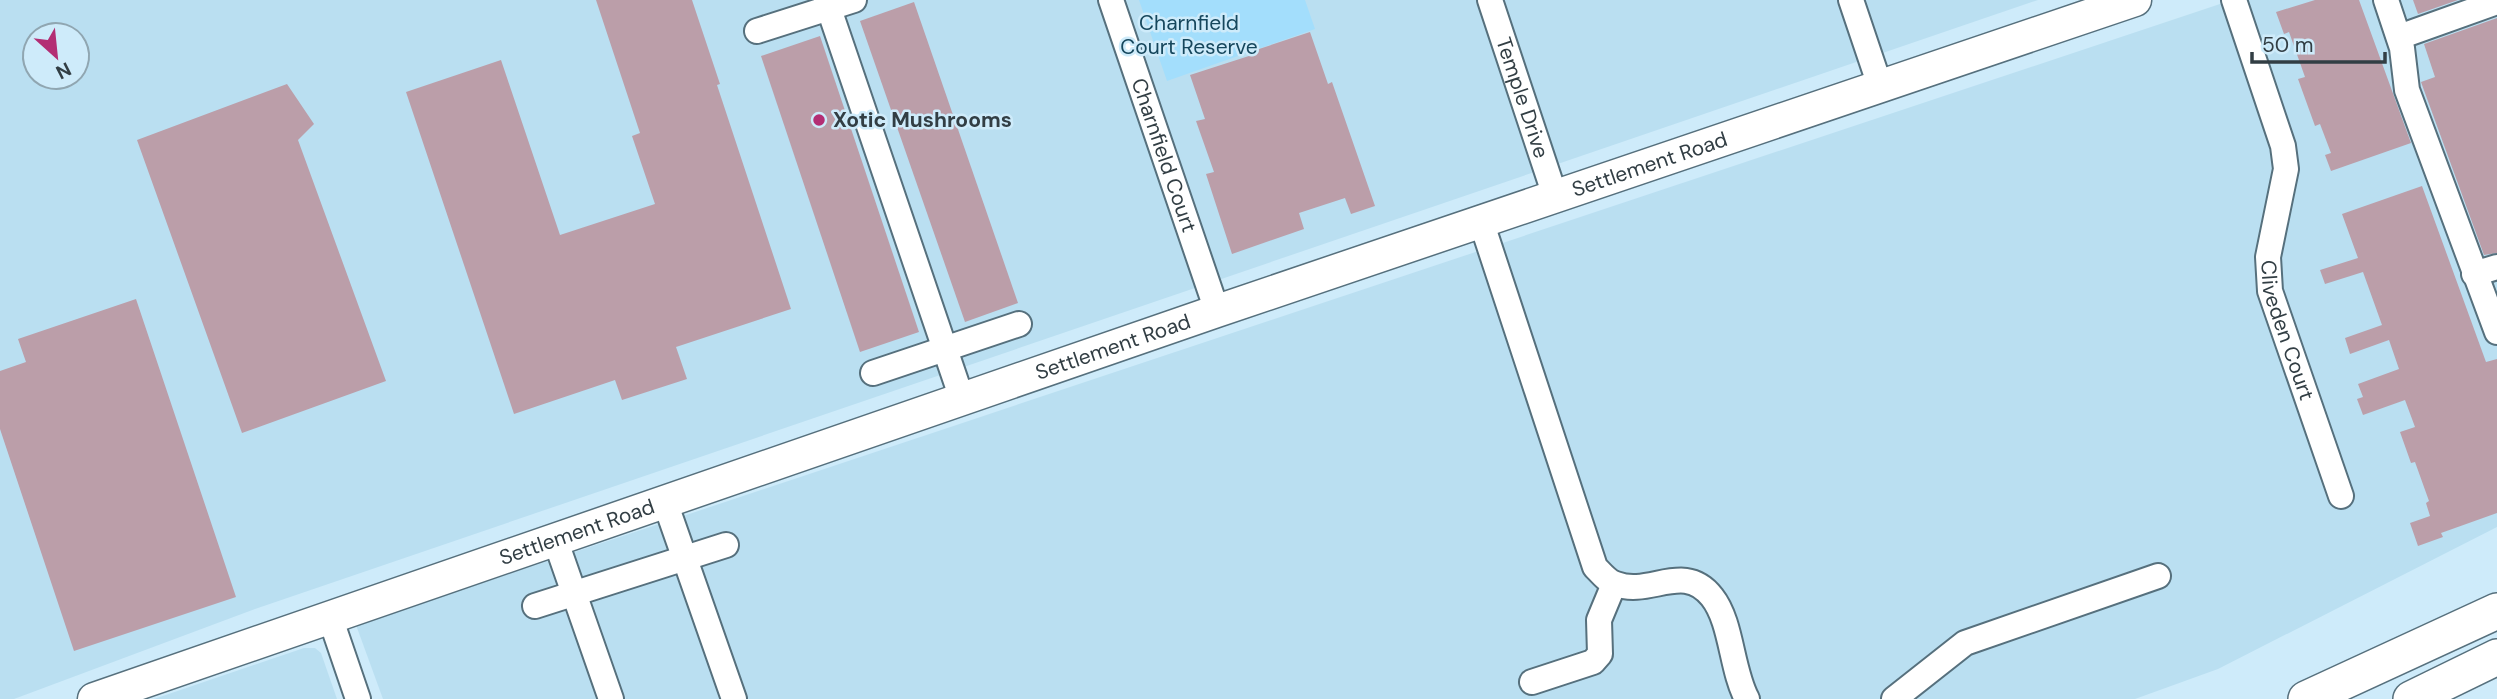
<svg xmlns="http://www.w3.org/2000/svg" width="2497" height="699" font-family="'DM Sans',sans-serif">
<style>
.built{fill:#badff1;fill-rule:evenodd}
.green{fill:#a3defc}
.building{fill:#bb9ea9}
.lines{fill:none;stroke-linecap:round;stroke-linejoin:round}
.minor-casing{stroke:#56707d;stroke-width:28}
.major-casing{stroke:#56707d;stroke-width:35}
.highway-casing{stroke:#56707d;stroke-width:38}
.minor{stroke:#fff;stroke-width:24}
.major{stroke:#fff;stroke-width:32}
.highway{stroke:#fff;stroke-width:35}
.poi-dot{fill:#b32e74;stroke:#ceebfa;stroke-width:2.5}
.labels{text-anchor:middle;stroke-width:5;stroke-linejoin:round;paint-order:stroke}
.park-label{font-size:21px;fill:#16475d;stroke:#ceebfa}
.street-label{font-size:21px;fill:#323e44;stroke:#ceebfa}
.poi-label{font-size:21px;font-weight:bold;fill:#323e44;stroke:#ceebfa;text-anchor:start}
</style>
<rect width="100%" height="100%" fill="#ceebfa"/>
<g class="built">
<path d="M0,0H2038L255,609L14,699H0ZM35,35H77V77H35Z"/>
<polygon points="2232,0 2497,0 2497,527 2218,669 2135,699 383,699 356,625"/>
<polygon points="304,648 315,648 321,653 337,699 154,699"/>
</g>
<polygon class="green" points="1139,0 1305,0 1315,29 1167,81"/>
<g class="building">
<polygon points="596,0 692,0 720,84 717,85 791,309 676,347 687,379 622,400 615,380 514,414 406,92 501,60 560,235 655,204 632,136 640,133"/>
<polygon points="2315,0 2359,0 2411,143 2331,171 2325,155 2331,153 2320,124 2315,126 2298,79 2305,77 2289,32 2284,34 2276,12"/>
<polygon points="2413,0 2458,0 2418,14"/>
<polygon points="914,2 1018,303 965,322 860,21"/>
<polygon points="2497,18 2497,253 2484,255 2421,82 2435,77 2424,44"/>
<polygon points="1310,32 1328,84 1332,82 1375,206 1351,214 1345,198 1299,213 1304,229 1232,254 1206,174 1214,172 1196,121 1205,119 1190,75 1252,55 1250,52"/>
<polygon points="820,36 919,332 860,352 761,56"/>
<polygon points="287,84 314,124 298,140 386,381 242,433 137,140"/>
<polygon points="2422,186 2486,362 2497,359 2497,513 2441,533 2443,537 2418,546 2410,523 2430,516 2426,503 2429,501 2415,462 2411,463 2400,432 2415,427 2405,400 2363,415 2357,399 2363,397 2358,384 2399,369 2389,340 2350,354 2345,338 2382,325 2363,272 2325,284 2320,270 2358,258 2342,214"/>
<polygon points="136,299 236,597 74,651 0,429 0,371 26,362 18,339"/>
</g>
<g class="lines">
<defs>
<g id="minor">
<polyline points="826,0 962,399"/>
<path id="s1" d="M1111,0L1217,311"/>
<path id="s2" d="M1490,0L1555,196"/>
<polyline points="1851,0 1880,86"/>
<path id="s3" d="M2234,0L2283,146L2286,169L2268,257L2270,291L2341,496"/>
<polyline points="2386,0 2402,48 2407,90 2497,332"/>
<polyline points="757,31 854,0"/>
<polyline points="2399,37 2497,2"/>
<path d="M1481,221L1595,567C1601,573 1608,582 1616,584C1650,597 1684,561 1712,597C1732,622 1731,669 1747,699"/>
<polyline points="2474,274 2497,267"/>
<polyline points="873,373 1019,324"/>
<polyline points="665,502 734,699"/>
<polyline points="555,539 611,699"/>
<polyline points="535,606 726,545"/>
<polyline points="330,617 358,699"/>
<polyline points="1532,682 1593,662 1600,654 1599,620 1614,584"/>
<polyline points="1894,699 1965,643 2158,576"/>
</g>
<g id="major">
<path id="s4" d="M94,699L1217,311L2135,0"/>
</g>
<g id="highway">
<polyline points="2306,699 2497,611"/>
<polyline points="2411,699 2497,657"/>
</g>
</defs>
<use href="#minor" class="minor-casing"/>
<use href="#major" class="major-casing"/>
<use href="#highway" class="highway-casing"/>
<use href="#minor" class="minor"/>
<use href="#major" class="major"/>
<use href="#highway" class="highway"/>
</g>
<circle class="poi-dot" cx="819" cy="120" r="7"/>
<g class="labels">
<g class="park-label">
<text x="1189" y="30">Charnfield<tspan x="1189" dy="24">Court Reserve</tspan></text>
</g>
<g class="street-label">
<text dy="7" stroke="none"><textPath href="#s2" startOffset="103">Temple Drive</textPath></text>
<text dy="7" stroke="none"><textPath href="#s1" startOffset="164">Charnfield Court</textPath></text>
<text dy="7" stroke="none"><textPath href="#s4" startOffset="1645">Settlement Road</textPath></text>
<text dy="7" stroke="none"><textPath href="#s3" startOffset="343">Cliveden Court</textPath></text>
<text dy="7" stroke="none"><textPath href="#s4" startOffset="1078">Settlement Road</textPath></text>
<text dy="7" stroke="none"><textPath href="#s4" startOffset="511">Settlement Road</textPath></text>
</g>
<g class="poi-label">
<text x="833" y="127">Xotic Mushrooms</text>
</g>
</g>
<g transform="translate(56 56) rotate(153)"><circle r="33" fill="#ceebfa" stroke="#90a6b1" stroke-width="2"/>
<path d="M0-5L12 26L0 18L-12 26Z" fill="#b32e74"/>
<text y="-10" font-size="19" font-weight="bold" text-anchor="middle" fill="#323e44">N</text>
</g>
<path d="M2252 52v10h133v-10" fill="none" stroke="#323e44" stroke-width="3.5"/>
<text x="2262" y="52" font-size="21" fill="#323e44" stroke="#ceebfa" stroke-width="5" paint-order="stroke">50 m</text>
</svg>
